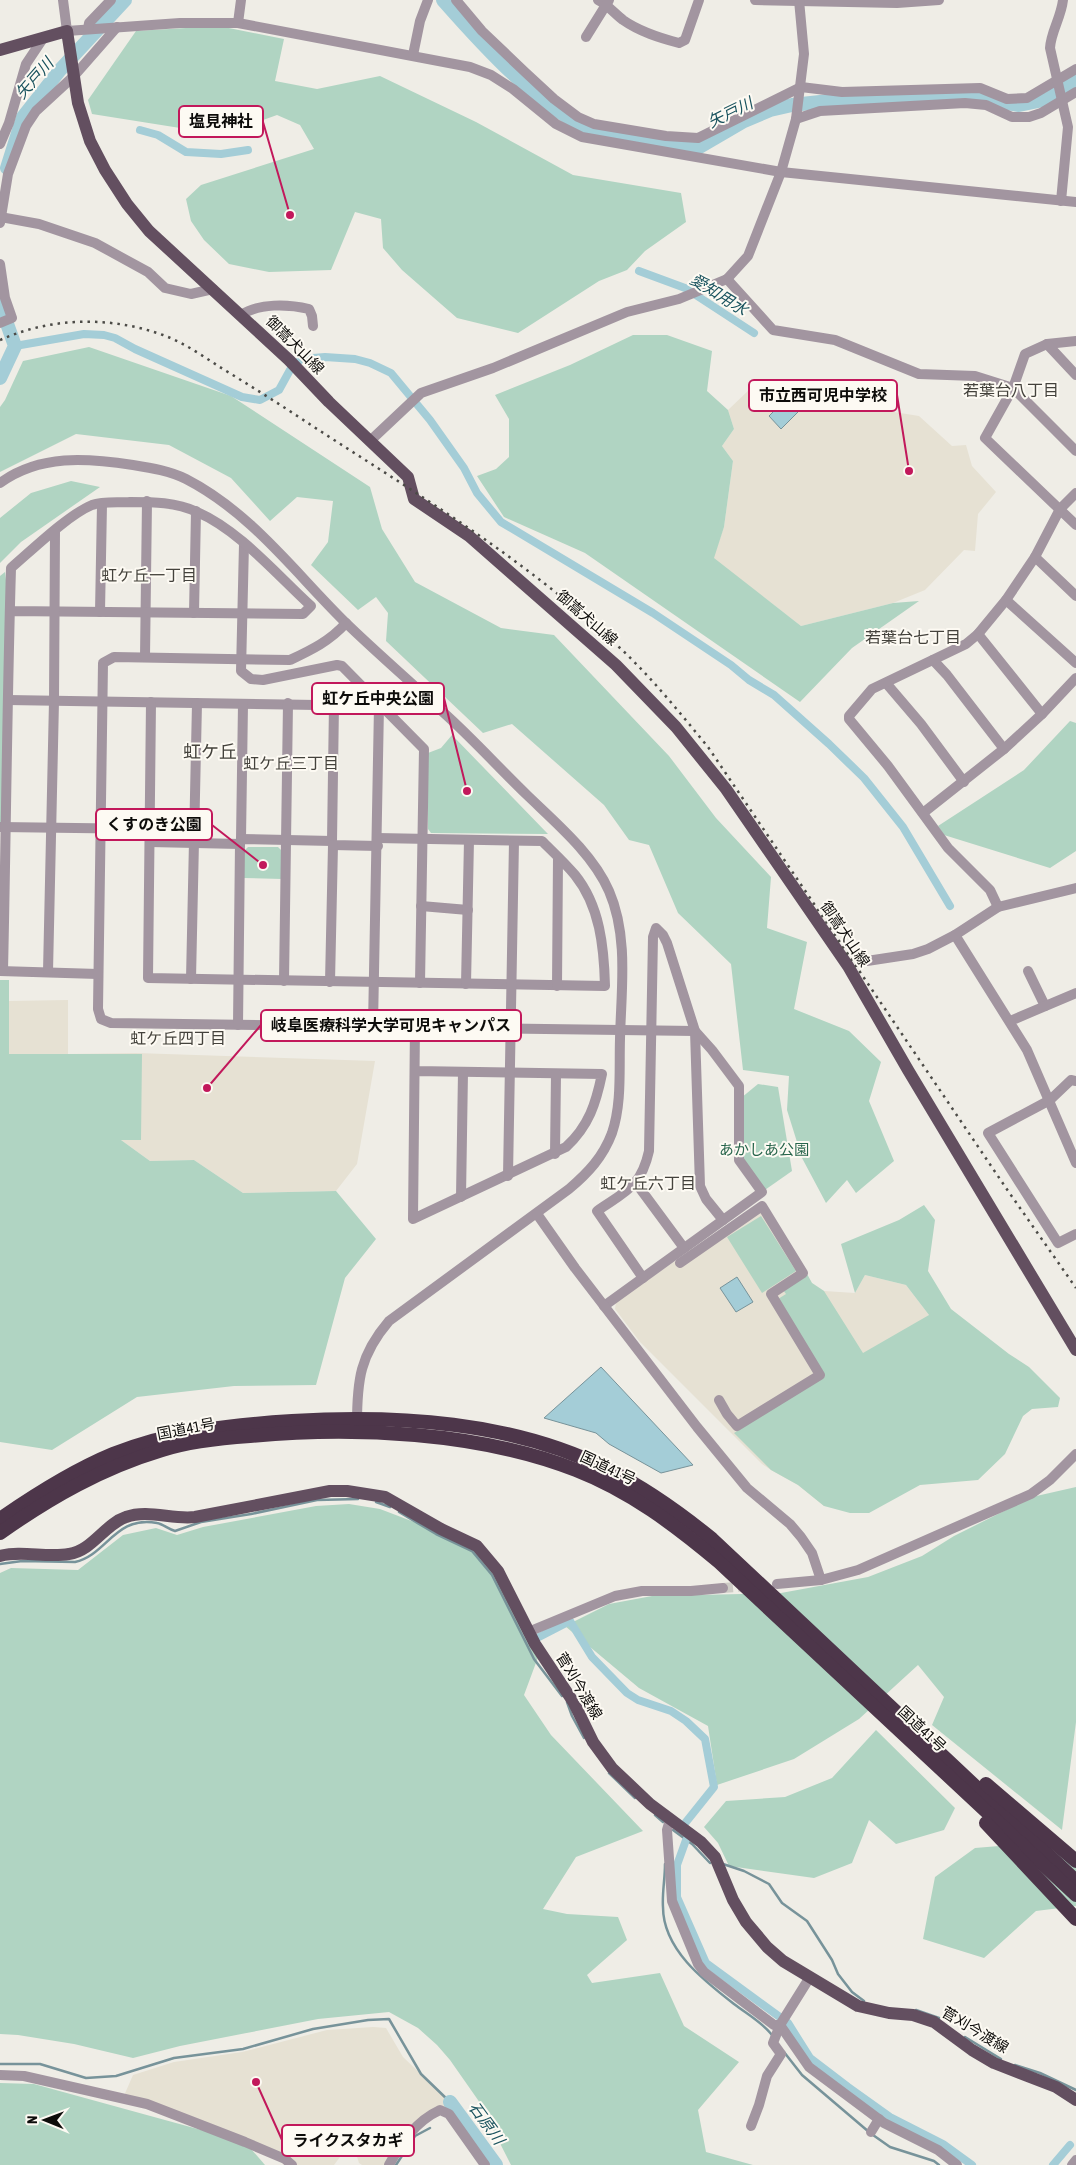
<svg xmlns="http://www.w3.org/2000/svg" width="1076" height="2165" font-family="'Asap Condensed','Noto Sans JP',sans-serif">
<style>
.built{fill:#e6e1d3}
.green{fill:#b0d4c2}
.water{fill:#a4cdd7;stroke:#77939a}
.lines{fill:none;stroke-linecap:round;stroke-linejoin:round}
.stream{stroke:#77939a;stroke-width:2.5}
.canal{stroke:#a4cdd7;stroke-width:8}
.river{stroke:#a4cdd7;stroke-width:14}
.minor-tunnel{stroke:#cdcbc5;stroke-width:10;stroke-dasharray:10 5;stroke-linecap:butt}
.minor{stroke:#a295a0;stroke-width:10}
.major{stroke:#634f60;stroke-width:12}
.highway{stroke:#4d364a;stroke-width:14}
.rail{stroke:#4c4b47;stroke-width:2.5;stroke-dasharray:2.5 5;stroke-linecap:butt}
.labels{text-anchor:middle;stroke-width:4;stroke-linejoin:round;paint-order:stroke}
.street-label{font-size:15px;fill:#0d0c0a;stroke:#fdfaf3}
.park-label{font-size:15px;fill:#28654c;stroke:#fdfaf3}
.water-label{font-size:16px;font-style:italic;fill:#1a535e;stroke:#fdfaf3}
.neighbourhood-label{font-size:16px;fill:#44423c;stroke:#fdfaf3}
.quarter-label{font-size:18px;fill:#44423c;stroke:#fdfaf3}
.leader{fill:none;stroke:#c2185b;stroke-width:2}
.callout-dot{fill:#c2185b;stroke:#fdfaf3;stroke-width:2}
.callout{fill:#fdfaf3;stroke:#c2185b;stroke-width:2}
.callout-label{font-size:16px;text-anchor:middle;font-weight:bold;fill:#0d0c0a}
</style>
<rect width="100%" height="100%" fill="#efede6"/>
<g class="built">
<polygon points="793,387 826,401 919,416 952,446 966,445 972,466 996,492 978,514 975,551 964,550 925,590 893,603 801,626 713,558 724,527 733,461 722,446 734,429 728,410 750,389"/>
<polygon points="68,1000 68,1054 136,1053 375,1061 357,1164 336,1191 243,1193 194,1160 150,1161 121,1140 45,1137 44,1054 9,1054 9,1001"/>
<polygon points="762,1201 812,1283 824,1291 855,1293 865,1275 906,1285 929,1315 824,1506 798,1485 771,1470 762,1464 640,1342 615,1309 616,1302"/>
<polygon points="373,2027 386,2028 403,2057 450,2102 442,2111 417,2126 389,2165 362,2165 359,2163 352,2141 334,2165 292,2165 123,2098 133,2075 174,2062 242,2052 327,2030"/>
</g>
<g class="green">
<polygon points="219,26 284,39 275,81 317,89 380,76 476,122 573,175 681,193 686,222 645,251 627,270 599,281 518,333 457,318 402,270 383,248 381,219 355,212 331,270 269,272 229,264 204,240 191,221 186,199 201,185 314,149 300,125 277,115 238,129 199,131 92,114 88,100 136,31"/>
<polygon points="633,335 667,335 712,351 707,391 728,410 734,429 722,446 733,461 724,527 714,558 801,626 893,603 919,601 852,648 800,702 585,553 504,517 477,476 496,469 509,457 509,419 495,395 570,365"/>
<polygon points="89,347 231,396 370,487 382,529 415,582 501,628 554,635 669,756 716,818 771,877 767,928 807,942 794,1009 849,1031 881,1062 869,1101 894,1161 856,1193 847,1180 826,1203 802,1158 787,1110 789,1076 743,1070 731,964 678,913 649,845 629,840 604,805 512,724 483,733 386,641 388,613 376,597 358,610 311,565 328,542 333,501 297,497 270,521 231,478 169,445 76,434 0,472 0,407 5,400 23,361"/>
<polygon points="71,481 100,487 21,542 0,563 0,518 31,493"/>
<polygon points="5,572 10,611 7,827 0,827 0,576"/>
<polygon points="1070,721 1076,723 1076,851 1050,868 944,835 938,826 1024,770"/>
<polygon points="452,735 548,834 431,833 428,829 428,753 441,748"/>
<polygon points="248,847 278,847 283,852 282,879 244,878 244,851"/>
<polygon points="0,980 9,980 9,1054 142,1054 141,1140 114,1140 121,1140 150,1161 194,1160 243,1193 336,1191 376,1239 345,1278 316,1385 234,1386 137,1397 52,1450 0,1442"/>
<polygon points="758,1084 778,1087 792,1171 762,1192 739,1160 741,1098"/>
<polygon points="924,1205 935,1220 928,1271 951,1309 1009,1354 1029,1367 1060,1398 1058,1407 1032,1409 1023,1416 1005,1454 978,1480 920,1485 869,1513 850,1513 824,1506 798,1485 771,1470 734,1433 825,1376 778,1299 786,1294 783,1290 807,1274 812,1283 824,1291 863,1353 929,1315 906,1285 865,1275 855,1293 841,1244 899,1220"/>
<polygon points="761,1216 796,1271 762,1293 727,1237"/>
<polygon points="1076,1487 1076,1722 1062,1830 932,1725 944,1697 918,1665 859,1719 794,1759 717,1785 708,1726 639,1688 565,1626 609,1604 652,1596 781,1593 868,1577 922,1556 954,1536 1032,1497"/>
<polygon points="349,1504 380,1509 477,1546 540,1652 524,1695 551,1735 643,1831 576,1857 543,1909 567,1914 618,1917 627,1940 587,1975 592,1983 660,1973 684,2026 739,2062 698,2110 706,2152 753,2165 511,2165 478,2100 450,2060 437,2045 418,2028 389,2012 318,2019 180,2046 133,2058 74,2044 18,2035 0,2034 0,1573 11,1568 78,1570 123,1535 156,1528 177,1535 203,1527 316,1506"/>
<polygon points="876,1730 955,1808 944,1830 896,1844 869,1820 852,1863 814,1878 729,1866 718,1843 704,1827 726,1801 785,1797 832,1778"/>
<polygon points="999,1846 1076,1854 1076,1906 1036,1911 984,1958 923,1939 935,1877 975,1848"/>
<polygon points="0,2083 34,2084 245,2142 265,2165 0,2165"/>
</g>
<g class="water">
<polygon points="788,397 800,410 781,429 769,416"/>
<polygon points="737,1277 753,1302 736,1312 720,1288"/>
<polygon points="601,1367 693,1465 661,1473 609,1444 596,1433 544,1418"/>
</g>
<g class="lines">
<g class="stream">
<polyline points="376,1502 390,1507"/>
<polyline points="399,1512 436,1534 472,1551 492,1575 534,1659 562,1696"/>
<path d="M0,1564L22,1561L75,1562C107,1555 115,1515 157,1523C163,1524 168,1529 175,1531L201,1522L251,1514L317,1500L358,1499"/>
<polyline points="567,1702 572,1716 584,1738"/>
<polyline points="609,1773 635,1798"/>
<polyline points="655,1815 663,1822"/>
<polyline points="673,1830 692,1844 710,1863"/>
<path d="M665,1864C665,1879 662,1893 663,1907C663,1949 703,1980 734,2004C747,2014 762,2022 772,2035"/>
<polyline points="723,1864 744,1871 769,1884 782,1903 807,1921 832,1960 838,1974 852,1992 864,2001"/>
<polyline points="916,2010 939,2018"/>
<polyline points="965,2037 1001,2059"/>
<polyline points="784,2052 802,2075 869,2132"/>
<polyline points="0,2064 40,2064 86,2078 116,2076 174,2058 243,2049 313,2029 368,2020 389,2019 421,2074 450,2102"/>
<polyline points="1015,2065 1040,2073 1076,2090"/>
<polyline points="873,2135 890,2147 934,2161 939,2165"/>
<polyline points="396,2165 415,2136 430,2128"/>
</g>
<g class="canal">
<polyline points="140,130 158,135 186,152 221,154 248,150"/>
<polyline points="639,271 685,288 754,333"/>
<polyline points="15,346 84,334 104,335 115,338 135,349 242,397 260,400 279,390 290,370 301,359 325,357 355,359 370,363 391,373 430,420 464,468 477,493 501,522 653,613 731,665 749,680 774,695 829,744 864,778 903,827 950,906"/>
<polyline points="539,1637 570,1621 592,1657 627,1693 638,1700 671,1711 686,1721 705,1739 714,1787 686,1822"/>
<polyline points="686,1840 677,1865 677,1897 706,1963 788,2023 810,2058 848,2087 890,2117 943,2144 972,2165"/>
<polyline points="1053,2165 1070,2145"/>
</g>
<g class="river">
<path d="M443,0C480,42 544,114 598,132C611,136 627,135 640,137C659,140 677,145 696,149L744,121L770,110L792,105L839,100L979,93L1002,102L1019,105L1048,99L1076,80"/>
<polyline points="7,168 23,117 60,70 125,0"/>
<polyline points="0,378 15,346 5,318 1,291"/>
<polyline points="450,2102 496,2165"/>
</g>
<polyline class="minor-tunnel" points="723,1588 749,1586"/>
<g class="minor">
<polyline points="63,0 67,31 180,23 238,23 470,67 491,75 513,89 556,124 582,137 781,172 1076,202"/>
<polyline points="456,0 482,31 525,72 554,99 578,117 594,124 666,136 698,138 801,87 842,92 980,88 1007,99 1027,98 1076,69"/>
<path d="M598,0C608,5 614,13 623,20C640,32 660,38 679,43L685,40L699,0"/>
<polyline points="755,0 897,3 939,0"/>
<polyline points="238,23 241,0"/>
<polyline points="88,29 89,23 111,0"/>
<polyline points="586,37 609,0"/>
<polyline points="413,55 420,21 428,0"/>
<polyline points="796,119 820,111 965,103 986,105 1012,117 1029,117 1041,113 1076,92"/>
<polyline points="0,144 9,123 26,64 44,37"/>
<path d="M1061,201L1068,127L1050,48C1051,31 1061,18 1063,0"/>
<polyline points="0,217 39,224 95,243 148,272 165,288 191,294 213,289"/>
<polyline points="0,223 8,174 26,126 36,111 74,76 117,27"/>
<polyline points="0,264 5,298 12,318 0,323"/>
<polyline points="727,279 773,330 835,340 919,374 975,376 1013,388 1076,451"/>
<path d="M241,315C259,303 288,304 309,309L312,316L313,326"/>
<polyline points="1076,341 1047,344 1025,354 1013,388 985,438 1076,525"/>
<polyline points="1047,344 1076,375"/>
<polyline points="370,441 421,393 493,368 627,312 679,299 727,279 748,256 781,172 796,119 804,54 799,0"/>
<path d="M0,483C40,454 87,458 133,465C152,468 170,471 186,479C252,513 295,573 346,623C378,654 412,683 444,713C473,739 499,768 527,795C556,823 593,854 609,891C629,937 621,991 620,1039C619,1070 622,1103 612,1133C603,1157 588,1173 569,1189L389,1321C360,1355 357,1380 357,1424"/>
<polyline points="244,544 241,671 251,679 263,680 337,665 342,666 424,749 420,983"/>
<polyline points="1035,557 1076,596"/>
<polyline points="1006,600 1076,663"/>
<polyline points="100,612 102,504"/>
<polyline points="194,613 196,511"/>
<path d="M346,623C330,641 311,650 290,660L114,657L103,663L98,1009L101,1019L111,1023L695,1031L712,1050L739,1086V1160L762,1192L604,1306"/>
<polyline points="978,634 1042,714"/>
<polyline points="145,657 147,501"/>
<polyline points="933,660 947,675 1004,749"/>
<polyline points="886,683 921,724 964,782"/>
<polyline points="8,700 379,706"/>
<path d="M151,702L148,978L605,986C604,947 600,906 575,875C565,863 553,852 542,841L377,838"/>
<polyline points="923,813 1004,749 1042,714 1076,678"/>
<polyline points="1,827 150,829"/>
<polyline points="241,839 243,704"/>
<polyline points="332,841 334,704"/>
<polyline points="150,842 240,844 241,839 332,841 333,845 378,846"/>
<polyline points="421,906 468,910"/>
<polyline points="998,907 990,890 948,848 888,766 849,719 849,716 872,689 966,644 978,634 1006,600 1035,557 1060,509 1076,493"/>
<polyline points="955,935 1027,1050 1076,1163"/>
<polyline points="867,961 913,954 928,949 955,935 998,907 1076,888"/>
<polyline points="0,971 98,974"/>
<path d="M3,971C6,837 7,702 11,568C32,550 68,515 92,505C103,501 118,503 130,502C153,502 176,502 197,512C239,530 277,575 311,606L303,614L10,611"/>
<polyline points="1028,971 1045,1006"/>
<polyline points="48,972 54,701 55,531"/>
<polyline points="191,979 197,703"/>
<polyline points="284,981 288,703"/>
<polyline points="330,982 333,845"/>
<polyline points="466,984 469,840"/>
<polyline points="557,986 558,858"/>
<polyline points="1010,1021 1076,993"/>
<polyline points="238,1025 240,844"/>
<polyline points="373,1026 379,706"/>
<path d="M415,1071L602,1074C596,1103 589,1126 566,1147L413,1219L415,1026"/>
<polyline points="1076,1081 1071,1080 1050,1100 988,1133 1058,1243 1076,1234"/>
<polyline points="555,1154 556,1074"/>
<polyline points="508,1176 514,841"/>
<polyline points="636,1183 684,1248"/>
<polyline points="461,1197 463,1072"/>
<polyline points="537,1214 575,1268 697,1427 747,1488 790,1524 801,1537 812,1553 821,1580"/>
<polyline points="680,1263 762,1206 803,1273 771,1294 820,1375 737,1426 727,1414 719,1400"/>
<path d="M643,1278L597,1211C626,1191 641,1187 649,1151L653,937L656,928L663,935L667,943L695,1031L700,1186L706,1199L723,1220"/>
<polyline points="777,1584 821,1580 858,1570 1031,1494 1050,1480 1076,1454"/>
<polyline points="528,1632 615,1596 642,1591 691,1591 723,1588"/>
<polyline points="670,1820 667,1830 672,1901 698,1964 704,1972 774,2025 780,2025 809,2067 884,2123 938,2150 957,2165"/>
<polyline points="0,2075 24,2076 147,2104 245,2142 285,2159 292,2165"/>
<polyline points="751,2126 759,2105 767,2076 781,2054 773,2043 780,2025 810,1977"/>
<polyline points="871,2132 879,2119"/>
<path d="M389,2165C401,2143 416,2121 440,2110L449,2114L485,2165"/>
<polyline points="1072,2165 1076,2160"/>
</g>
<g class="major">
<polyline points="0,50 67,31 78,103 90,141 105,170 127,204 149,231 289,360 329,402 408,477 414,499 469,536 616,665 676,727 726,789 848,966 908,1070 1076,1350"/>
<path d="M0,1556C22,1550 46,1558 69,1554C92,1551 105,1524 126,1517C148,1509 173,1520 195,1517L330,1491H347L385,1497L441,1529L477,1546L498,1571L535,1644L574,1703L593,1742L612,1768L650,1804L701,1842L715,1857L733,1900L746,1922L767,1947L783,1961L858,2006L889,2013L913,2015L934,2022L972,2050L994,2063L1056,2087L1076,2100"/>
</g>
<g class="highway">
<path d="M0,1519C36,1494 72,1471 113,1454C171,1431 230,1425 292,1421C397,1415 512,1421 607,1469C645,1488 679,1512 712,1539L1076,1881"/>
<path d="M0,1533C51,1497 102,1468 162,1450C190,1441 220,1438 250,1436C353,1426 479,1432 576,1470C630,1491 675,1525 719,1562L1076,1895"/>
<polyline points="986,1784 1076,1861"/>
<polyline points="986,1823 1076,1919"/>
</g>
<path class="rail" d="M0,340C52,317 110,316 163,335C185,343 204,357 223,369C254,388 284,407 314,427C419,495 528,561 620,648C652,678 680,713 708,747L1006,1188L1076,1288"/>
</g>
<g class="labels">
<g class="street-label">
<text transform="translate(295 345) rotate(45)" y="5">御嵩犬山線</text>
<text transform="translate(587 618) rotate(41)" y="5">御嵩犬山線</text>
<text transform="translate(845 934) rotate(56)" y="5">御嵩犬山線</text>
<text transform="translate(186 1429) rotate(-11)" y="5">国道41号</text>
<text transform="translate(608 1468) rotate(25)" y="5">国道41号</text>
<text transform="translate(579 1686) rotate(59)" y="5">菅刈今渡線</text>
<text transform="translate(922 1729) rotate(43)" y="5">国道41号</text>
<text transform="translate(975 2030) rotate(31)" y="5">菅刈今渡線</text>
</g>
<g class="park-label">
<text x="764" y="1155">あかしあ公園</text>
</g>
<g class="water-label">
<text transform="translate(34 78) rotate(-49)" y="6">矢戸川</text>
<text transform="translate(730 112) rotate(-26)" y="6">矢戸川</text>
<text transform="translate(719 294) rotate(32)" y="6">愛知用水</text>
<text transform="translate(487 2123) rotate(54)" y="6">石原川</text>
</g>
<g class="neighbourhood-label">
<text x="1011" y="396">若葉台八丁目</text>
<text x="149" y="581">虹ケ丘一丁目</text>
<text x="913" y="643">若葉台七丁目</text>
<text x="291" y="769">虹ケ丘三丁目</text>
<text x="178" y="1044">虹ケ丘四丁目</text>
<text x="648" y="1189">虹ケ丘六丁目</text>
</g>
<g class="quarter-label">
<text x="210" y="758">虹ケ丘</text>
</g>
</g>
<path class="leader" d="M290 215L263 122M909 471L897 395M467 791L444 698M263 865L212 825M207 1088L261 1025M256 2082L282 2140"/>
<g class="callout-dot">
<circle cx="290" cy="215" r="5"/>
<circle cx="909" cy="471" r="5"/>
<circle cx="467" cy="791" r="5"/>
<circle cx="263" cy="865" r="5"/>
<circle cx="207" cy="1088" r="5"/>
<circle cx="256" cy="2082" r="5"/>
</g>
<g class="callout">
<rect x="179" y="106" width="84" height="31" rx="5"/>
<rect x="749" y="380" width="148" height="31" rx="5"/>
<rect x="312" y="683" width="132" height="31" rx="5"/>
<rect x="96" y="809" width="116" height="31" rx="5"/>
<rect x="261" y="1010" width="260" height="31" rx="5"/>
<rect x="282" y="2125" width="132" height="31" rx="5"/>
</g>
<g class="callout-label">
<text x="221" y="127">塩見神社</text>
<text x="823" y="401">市立西可児中学校</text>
<text x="378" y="704">虹ケ丘中央公園</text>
<text x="154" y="830">くすのき公園</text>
<text x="391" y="1031">岐阜医療科学大学可児キャンパス</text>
<text x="348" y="2146">ライクスタカギ</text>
</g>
<g transform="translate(45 2120) rotate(271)" stroke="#fdfaf3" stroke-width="4" paint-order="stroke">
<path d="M0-4L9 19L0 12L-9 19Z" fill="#0d0c0a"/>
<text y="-8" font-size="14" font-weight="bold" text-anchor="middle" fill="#0d0c0a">N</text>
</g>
</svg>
